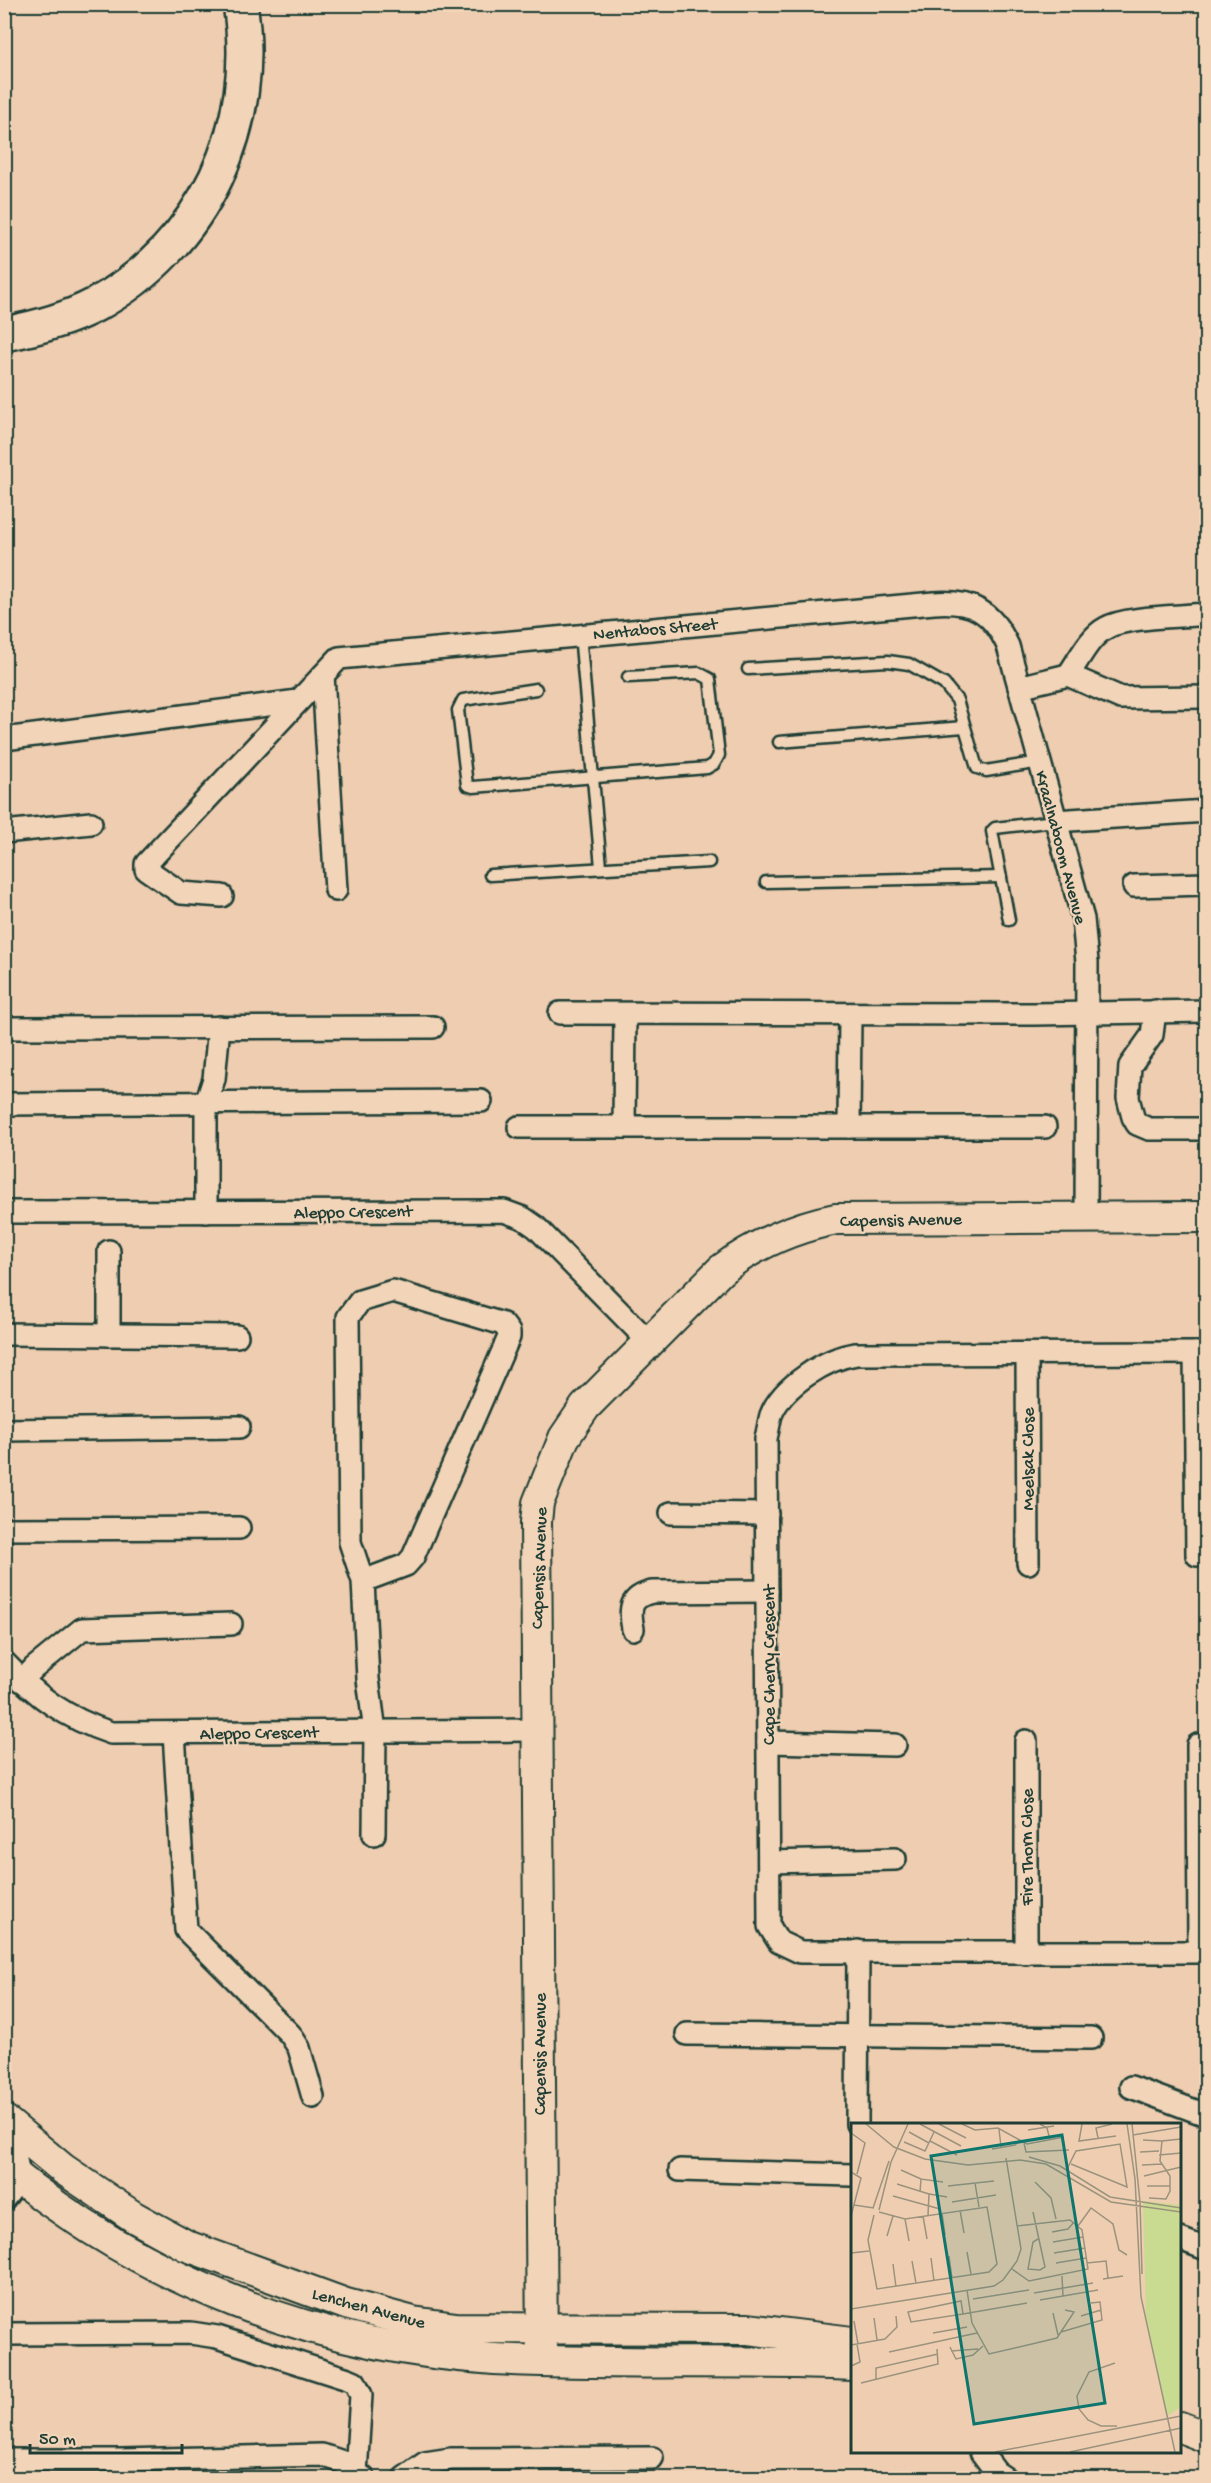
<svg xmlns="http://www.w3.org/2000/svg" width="1211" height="2483" font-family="'Gochi Hand',sans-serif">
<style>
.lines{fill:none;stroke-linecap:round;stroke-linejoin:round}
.lane-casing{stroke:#1f3d34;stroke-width:15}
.street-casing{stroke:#1f3d34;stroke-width:26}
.secondary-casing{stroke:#1f3d34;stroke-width:34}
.highway-casing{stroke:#1f3d34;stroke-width:38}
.lane{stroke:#f2d5b8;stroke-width:10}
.street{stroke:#f2d5b8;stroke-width:21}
.secondary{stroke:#f2d5b8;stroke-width:30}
.highway{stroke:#f2d5b8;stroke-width:33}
.labels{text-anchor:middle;stroke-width:4.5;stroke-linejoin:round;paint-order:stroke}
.street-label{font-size:18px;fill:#1f3d34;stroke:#f2d5b8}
.inset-road{fill:none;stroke:#9b937e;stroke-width:1.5}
.view{fill:#0f766e;fill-opacity:0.15;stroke:#0f766e;stroke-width:3}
.inset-edge{fill:none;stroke:#1f3d34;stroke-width:3}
</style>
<rect width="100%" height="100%" fill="#eecdb0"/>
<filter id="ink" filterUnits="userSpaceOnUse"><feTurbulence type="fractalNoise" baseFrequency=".0167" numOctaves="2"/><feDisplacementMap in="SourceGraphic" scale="12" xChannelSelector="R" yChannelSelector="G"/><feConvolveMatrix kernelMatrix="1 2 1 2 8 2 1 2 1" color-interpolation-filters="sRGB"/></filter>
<g filter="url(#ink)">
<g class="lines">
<defs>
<g id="lane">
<polyline points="580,634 601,867"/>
<polyline points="748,669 888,661 909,664 944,684 957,700 977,768 986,771 1040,762"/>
<polyline points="536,689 463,700 458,710 467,785 473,787 707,768 714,764 719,755 710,679 699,673 628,677"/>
<polyline points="779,742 964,727"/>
<polyline points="490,875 709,862"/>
<polyline points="766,882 1001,877"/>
<polyline points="1009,920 992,831 995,828 1055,821"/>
</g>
<g id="street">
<polyline points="323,675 336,890"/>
<path d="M1068,675C1079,660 1089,637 1106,628C1126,616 1182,617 1206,614"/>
<polyline points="1019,687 1068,675 1121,698 1206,697"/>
<polyline points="4,739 298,701"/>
<polyline points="1055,821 1206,811"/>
<polyline points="4,832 91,823"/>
<polyline points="1134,886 1206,884"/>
<path d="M222,896L181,893L146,869V864L339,658L934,603C972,600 992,611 1008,646L1083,919L1087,962L1086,1218"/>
<polyline points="1155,1011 1152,1035 1130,1066 1128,1098 1133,1117 1137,1124 1149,1129 1206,1129"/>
<polyline points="560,1013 1035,1014 1206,1011"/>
<polyline points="4,1028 433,1027"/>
<polyline points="4,1104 481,1101"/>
<polyline points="519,1127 1045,1127"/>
<polyline points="624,1127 625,1014"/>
<polyline points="849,1127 850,1014"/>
<polyline points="4,1212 504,1211 523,1218 536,1227 650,1343"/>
<polyline points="206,1212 206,1103 214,1079 219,1027"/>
<polyline points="109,1251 109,1335"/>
<polyline points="4,1334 237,1336"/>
<polyline points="1195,1353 1197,1555"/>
<path d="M1206,1353L856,1354C827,1358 782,1386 771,1415C769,1422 768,1431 766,1438L769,1926L779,1942L800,1952H1206"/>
<polyline points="1027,1354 1028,1563"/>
<polyline points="4,1430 239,1427"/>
<polyline points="671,1513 767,1514"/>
<polyline points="4,1529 239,1528"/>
<polyline points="363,1581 406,1565 413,1557 509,1337 509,1332 503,1324 393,1291 360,1301 348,1317 350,1542 363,1581 368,1679 375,1732 374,1834"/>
<path d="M633,1629C629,1608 630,1597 652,1592L767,1591"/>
<path d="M4,1662C37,1697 66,1718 111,1733L536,1730"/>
<polyline points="22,1681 34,1668 82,1629 231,1624"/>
<polyline points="174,1733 186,1930 290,2034 299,2048 313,2097"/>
<polyline points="1026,1741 1026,1953"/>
<polyline points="768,1742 895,1745"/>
<polyline points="1198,1745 1199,1952"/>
<polyline points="769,1862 895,1859"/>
<polyline points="687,2034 1091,2038"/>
<polyline points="1131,2087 1206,2115"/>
<polyline points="857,2124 858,1951"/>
<polyline points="4,2136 16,2160 20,2179 4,2199"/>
<polyline points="680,2170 852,2175"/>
<polyline points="1180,2239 1206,2249"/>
<polyline points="4,2334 191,2333 217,2337 348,2379 355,2382 361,2395 356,2473"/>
<polyline points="981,2452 996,2472 1005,2478"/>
<polyline points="4,2460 121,2460 322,2455 343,2462 364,2478"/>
<polyline points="404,2478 425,2463 451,2459 652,2458"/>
</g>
<g id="secondary">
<polyline points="4,2120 63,2169 134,2217 187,2246 346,2304 413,2322 456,2328 748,2329 852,2342"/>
<path d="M4,2166C142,2280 316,2348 494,2359C613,2366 733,2359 852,2365"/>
<path d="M542,2359L536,1522L538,1503L564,1438L585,1407L721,1270C754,1245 795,1227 836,1219L1206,1217"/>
<polyline points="1180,2427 1206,2437"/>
</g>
<path id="highway" d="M4,334C36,328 67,320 95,305C204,246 260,125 240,4"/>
</defs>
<use href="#lane" class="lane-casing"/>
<use href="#street" class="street-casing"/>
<use href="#secondary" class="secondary-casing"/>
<use href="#highway" class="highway-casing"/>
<use href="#lane" class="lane"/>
<use href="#street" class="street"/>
<use href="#secondary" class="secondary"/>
<use href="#highway" class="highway"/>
</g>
</g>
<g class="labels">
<g class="street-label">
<text transform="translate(655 628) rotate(-5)" y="6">Nentabos Street</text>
<text transform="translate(1062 847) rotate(75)" y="6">Kraalnaboom Avenue</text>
<text transform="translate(353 1211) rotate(-1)" y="6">Aleppo Crescent</text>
<text transform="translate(901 1219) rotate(-1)" y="6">Capensis Avenue</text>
<text transform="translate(1027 1459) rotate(-90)" y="6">Meelsak Close</text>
<text transform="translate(538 1568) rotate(-88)" y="6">Capensis Avenue</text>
<text transform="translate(768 1665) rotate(-90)" y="6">Cape Cherry Crescent</text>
<text transform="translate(259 1732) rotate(-1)" y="6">Aleppo Crescent</text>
<text transform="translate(1026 1847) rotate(-90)" y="6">Fire Thorn Close</text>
<text transform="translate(539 2054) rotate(-90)" y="6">Capensis Avenue</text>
<text transform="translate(369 2307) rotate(15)" y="6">Lenchen Avenue</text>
</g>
</g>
<g transform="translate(851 2123)">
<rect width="330" height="330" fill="#eecdb0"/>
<path d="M292,78L330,82V284L316,293L295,193Z" fill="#c9db90"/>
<path class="inset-road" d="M15,1L43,24L74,36L117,42L169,37L195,41L260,79L330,89M69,1L110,23M88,1L115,15M111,1L124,7L147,5L176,21L213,14M189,1L196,5L199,17M231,1L228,18L265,13M276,1L284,56L290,174L324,329M281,1L289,79L291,151M148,6L150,24M177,7L203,3M58,9L78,20M0,10L14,20L6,51M282,12L330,4M247,15L245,5L261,1M292,17L311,18M79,18L106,32M53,19L74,28L83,9M173,20L175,29L218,27M141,26L164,22L169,17M289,29L308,28M308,32L330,30M178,34L209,43L259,74L330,85M291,42L311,41M50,47L70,56M215,48L225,28L269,21L276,64L220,41M0,49L10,55L0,93M293,53L330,44M184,59L200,75L205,96M124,60L128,84M46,61L78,71M97,63L143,58M296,63H319M69,69L70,56L92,59M42,73L89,86M298,75L315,76L319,68V53L309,38L311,18L330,16M101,79L145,72M3,82L23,85M22,85L38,38M28,87L40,39L57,1M109,87L113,110M182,89L194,144L189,147L177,146L182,119L187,116M91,90L94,112M23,92L17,117L26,166L138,149L146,141L136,84L54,96L28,89M77,92L78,71L96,74M72,93L76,116M54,96L58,118M227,103L240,85L262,101L268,127L276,132M201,109L217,106L223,99M36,113L42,93M202,119L232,114M116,129L120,151M0,130L18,128M203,130L234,125M98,133L101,155M80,135L83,158M61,138L65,160M205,140L235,135M236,140L255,138L257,155M42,141L45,164M161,146L178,158L237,146L231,107L219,97L166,103M211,153L212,173M252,156L272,153M116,167L121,200L138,231L206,215L223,189L214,187M183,170L242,160M122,176L178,167M189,177L247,167M0,186L143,163L152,157L166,138L170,126L155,35M202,190L207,212M112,191L110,178L57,189L60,199L112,191L176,180M230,193L250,187M23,195L26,217M3,198L7,221M210,209L251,197L249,179L240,180M82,210L116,204M0,222L34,216L46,204L45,193M99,224L105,236L122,232L132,223M100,228L127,226M38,229L126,210M264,240L238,249L226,273L228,286L237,297L250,303H266M0,243L9,239L6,221M25,256V245L87,231M10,260L87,241L86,226M144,329L330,293M219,329L330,305"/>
<path class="view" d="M211,12L254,280L123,301L80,33Z"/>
<rect width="330" height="330" class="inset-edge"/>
</g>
<rect width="1211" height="2483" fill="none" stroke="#f2d5b8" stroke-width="24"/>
<rect x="12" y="12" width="1187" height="2459" fill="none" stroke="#1f3d34" stroke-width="2" filter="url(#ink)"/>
<path d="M30 2444v9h152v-9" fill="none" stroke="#1f3d34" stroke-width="3"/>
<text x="39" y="2444" font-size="18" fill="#1f3d34" stroke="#f2d5b8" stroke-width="4.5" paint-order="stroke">50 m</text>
</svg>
